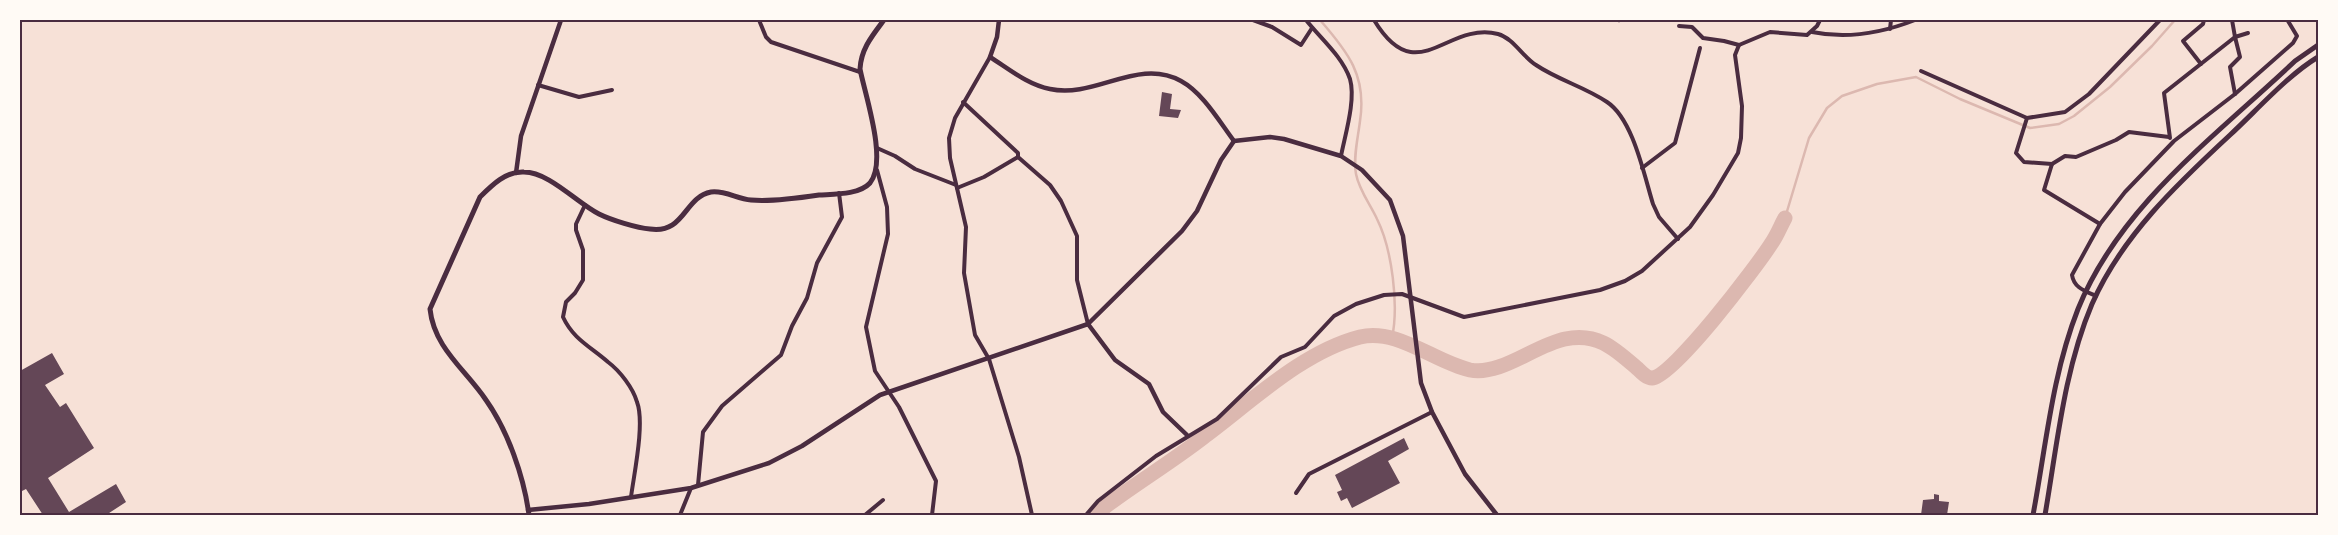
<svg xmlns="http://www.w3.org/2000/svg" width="2338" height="535" font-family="Overpass,sans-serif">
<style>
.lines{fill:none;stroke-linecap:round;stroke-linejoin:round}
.stream{stroke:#dcb8b0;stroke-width:2.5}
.river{stroke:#dcb8b0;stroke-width:15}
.building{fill:#644757}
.path{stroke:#4a2c40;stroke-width:1}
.minor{stroke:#4a2c40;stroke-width:4}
.tertiary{stroke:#4a2c40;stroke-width:4.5}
.secondary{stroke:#4a2c40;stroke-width:5}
.neatline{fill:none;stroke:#4a2c40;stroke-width:2}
</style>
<rect width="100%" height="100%" fill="#f7e1d7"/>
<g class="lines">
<g class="stream">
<path d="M1320,20C1348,52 1367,76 1360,121C1358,138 1353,157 1356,174C1359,190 1370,204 1377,219C1392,249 1399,305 1392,338"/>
<polyline points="1785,218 1809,138 1827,108 1842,96 1877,84 1916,77 1960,99 2030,128 2059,124 2074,116 2110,87 2152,46 2175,20"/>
</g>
<path class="river" d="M1097,515L1106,506C1138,482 1173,461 1205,436C1251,402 1302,352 1360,337C1398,328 1434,362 1470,370C1501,376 1535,345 1565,339C1598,332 1615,349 1638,369C1642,373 1647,378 1652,378C1673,377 1757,266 1771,244C1777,236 1780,227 1785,218"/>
</g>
<g class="building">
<polygon points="1162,92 1172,94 1170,109 1181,110 1178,118 1159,116"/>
<polygon points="52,353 64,374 45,385 60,407 66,403 94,448 48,478 69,512 116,484 126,502 106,515 43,515 26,489 20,492 20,371"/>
<polygon points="1404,438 1409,449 1388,461 1400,483 1352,508 1347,498 1341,501 1337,492 1342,490 1335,475"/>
<polygon points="1934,494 1939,495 1939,501 1949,502 1947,515 1921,515 1923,500 1934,499"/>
</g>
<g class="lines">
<polyline class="path" points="1619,22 1619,20"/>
<g class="minor">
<polyline points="759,20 766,37 771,42 860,72"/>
<polyline points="1253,20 1272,27 1301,45 1312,28"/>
<path d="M1306,20C1321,39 1342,56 1350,79C1356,100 1345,135 1341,156"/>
<path d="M1374,20C1417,91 1446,21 1498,34C1513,38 1523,57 1536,65C1558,80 1585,87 1607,102C1633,119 1644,175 1653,204L1659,217L1678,239"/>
<polyline points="2232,20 2235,37 2248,33"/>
<polyline points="1679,26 1692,27 1703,38 1724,41 1739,45"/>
<polyline points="1890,29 1891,20"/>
<path d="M1812,32C1846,39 1882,33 1915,20"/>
<polyline points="990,57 955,118 949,138 950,158 966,227 964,273 975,335 989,359 1019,457 1032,515"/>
<polyline points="2201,64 2183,41 2203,24 2204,20"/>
<polyline points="1921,71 2027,118"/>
<polyline points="538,85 579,97 612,90"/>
<polyline points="963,102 1018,153 1018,157 1050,185 1061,201 1077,236 1077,280 1088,324"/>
<polyline points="2170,138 2164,93 2235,37 2240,57 2230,67 2235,94"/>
<polyline points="877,148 895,156 915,169 956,185"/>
<polyline points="2052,164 2024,162 2016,153 2027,118 2065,112 2089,94 2160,20"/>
<polyline points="1642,168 1675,143 1700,48"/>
<polyline points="877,170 887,207 888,234 866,327 875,371 899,407 936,481 932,515"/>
<polyline points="957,188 984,177 1018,157"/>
<path d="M585,205L576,224V230L583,250V280L575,293L566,302L563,317C573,339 591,347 608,362C620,371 633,388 637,402C645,423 634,474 631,497"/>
<polyline points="2100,224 2044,190 2052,164 2065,156 2076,157 2116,140 2129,132 2169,137"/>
<path d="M2096,296C2085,291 2074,288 2072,275L2100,224L2125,192L2174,141L2235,94L2293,43L2297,36L2288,21"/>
<polyline points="698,485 703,432 722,406 781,355 792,326 807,298 817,263 842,217 839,193"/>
<polyline points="1296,493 1309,474 1432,412"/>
<polyline points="680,515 691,488"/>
<polyline points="865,515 883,500"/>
<polyline points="1086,515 1098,501 1156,456 1217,419 1281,357 1305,347 1334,316 1356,304 1384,295 1402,294 1464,317 1600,290 1625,281 1642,271 1690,227 1713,195 1738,153 1741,138 1742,106 1735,55 1739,45 1770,32 1807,35 1817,26 1820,20"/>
</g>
<g class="tertiary">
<path d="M999,20L997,37L990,57C1009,69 1028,85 1050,89C1095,99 1138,57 1181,81C1203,93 1219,121 1234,141"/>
<polyline points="1234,141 1270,137 1284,139 1341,156 1362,170 1390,200 1403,236 1421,383 1432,412 1465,474 1497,515"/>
<polyline points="516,173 521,136 561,20"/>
<polyline points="1088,324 1115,360 1149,384 1163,412 1187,435"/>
<polyline points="528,510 589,504 691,488 769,463 802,446 880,395 1088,324 1182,231 1197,211 1221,160 1234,141"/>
</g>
<g class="secondary">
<path d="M529,515C524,477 508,431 486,400C466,370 434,348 430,309L480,197C492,185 506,171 524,172C549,172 577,203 599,214C611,220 637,228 650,229C685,234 684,197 711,192C725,190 737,199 751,200C771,202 799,198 819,195C834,194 859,195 870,183C888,161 865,95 860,69C861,49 872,36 884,20"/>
<path d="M2033,515C2046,446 2052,375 2078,309C2120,205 2216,136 2295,61L2318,45"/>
<path d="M2045,515C2057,446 2064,370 2092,304C2122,236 2176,185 2230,135C2256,111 2288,75 2318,57"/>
</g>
</g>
<rect width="2338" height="535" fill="none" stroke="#fffaf5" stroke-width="42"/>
<rect x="21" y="21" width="2296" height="493" class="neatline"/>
</svg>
